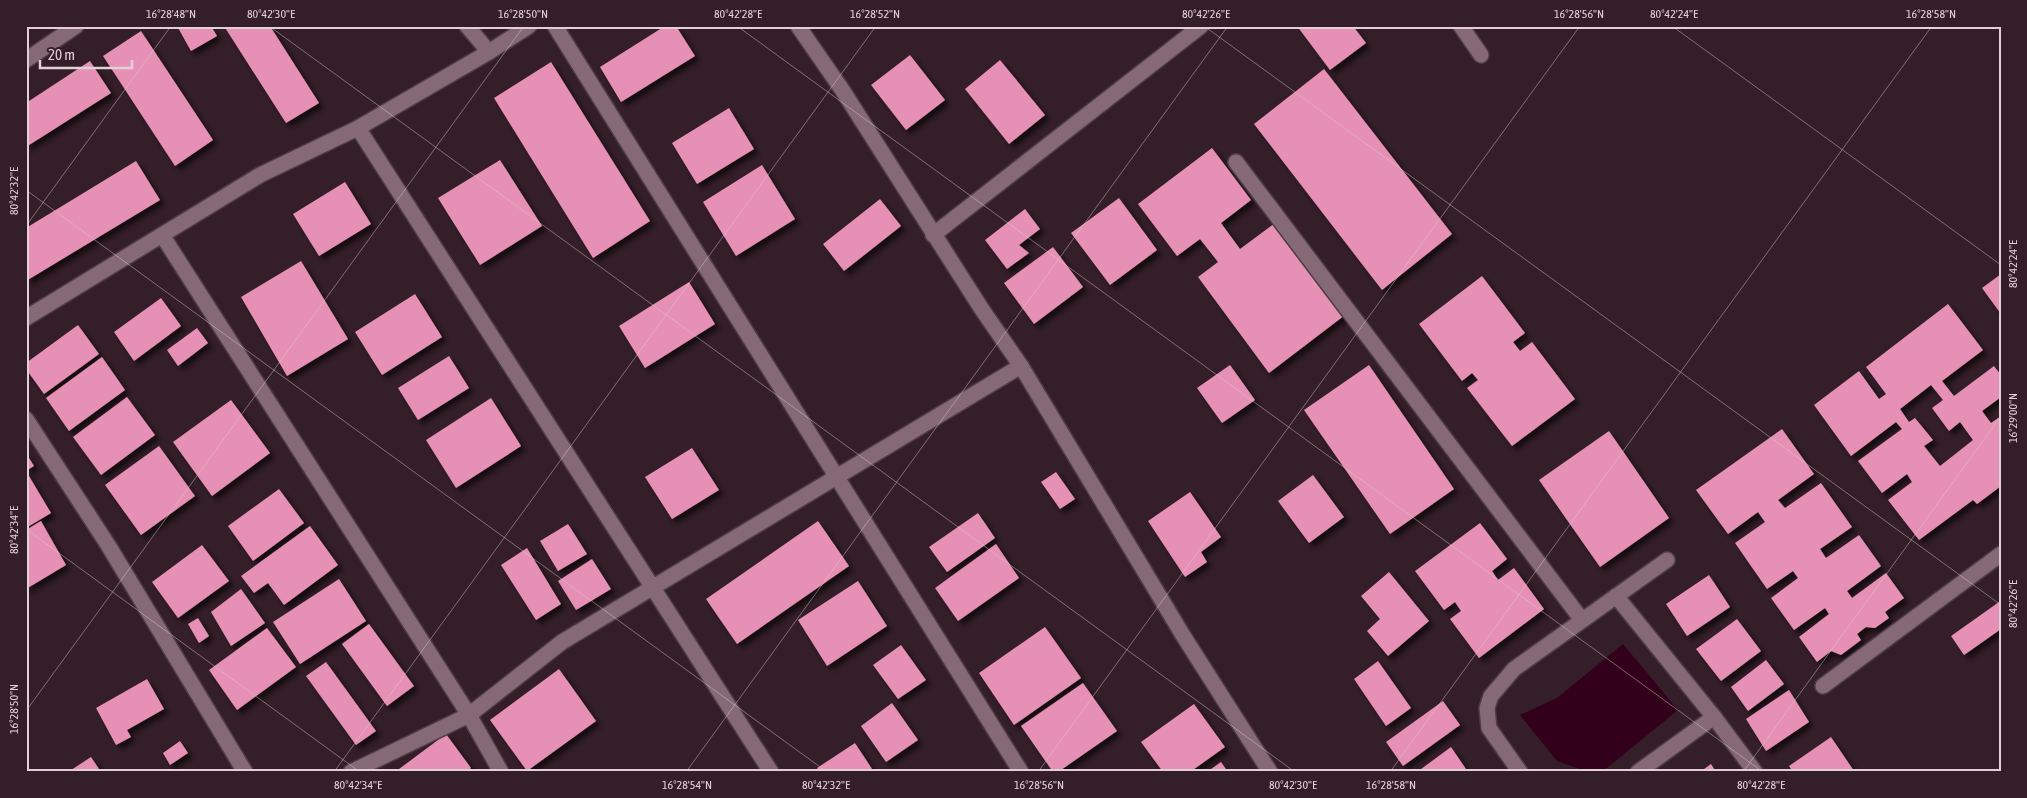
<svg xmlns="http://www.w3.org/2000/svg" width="2027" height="798" font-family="'Asap Condensed',sans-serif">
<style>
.water{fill:#32001b}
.building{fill:#e590b4;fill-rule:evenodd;filter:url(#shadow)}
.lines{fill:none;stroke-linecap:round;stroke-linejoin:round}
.minor-casing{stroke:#4e3c44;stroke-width:18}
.minor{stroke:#856a75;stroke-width:15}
.ticks{fill:none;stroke:#e1d1d7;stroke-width:1;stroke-opacity:0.45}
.neatline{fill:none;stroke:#e1d1d7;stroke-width:2}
.ticks-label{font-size:12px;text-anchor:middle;fill:#e1d1d7}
</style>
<defs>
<filter id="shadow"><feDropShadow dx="4.5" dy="4.5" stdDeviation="2.5" flood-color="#0009"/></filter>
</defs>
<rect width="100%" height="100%" fill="#341e27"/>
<polygon class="water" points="1623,644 1678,710 1602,772 1588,772 1557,761 1520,715 1557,698"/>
<g class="building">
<polygon points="177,26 211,26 217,36 191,51"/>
<polygon points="224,26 270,26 319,103 286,123"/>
<polygon points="665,26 676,26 695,56 621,102 600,67"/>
<polygon points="1297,26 1353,26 1366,43 1330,70"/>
<polygon points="141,31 213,140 175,166 103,56"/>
<polygon points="910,55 945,100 906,130 871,85"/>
<polygon points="1000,60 1045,115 1009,144 965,89"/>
<polygon points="90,61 111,93 26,147 26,103"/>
<polygon points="551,62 650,221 593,258 494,98"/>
<polygon points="1324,69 1452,234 1382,290 1254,124"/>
<polygon points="729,108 754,149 697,184 672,143"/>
<polygon points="1212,148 1251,200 1221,223 1240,249 1275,223 1345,315 1269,373 1198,277 1218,262 1200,239 1177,256 1138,204"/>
<polygon points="500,160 542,226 480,265 438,198"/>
<polygon points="136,161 160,200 26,281 26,228"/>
<polygon points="762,165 795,219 736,256 703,202"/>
<polygon points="345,182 371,224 319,256 293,214"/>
<polygon points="1119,198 1157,250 1110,285 1071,233"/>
<polygon points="880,199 901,226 844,271 823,244"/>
<polygon points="1025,209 1040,229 1019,245 1029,253 1007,269 985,240"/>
<polygon points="1053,247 1083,287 1034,324 1004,283"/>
<polygon points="301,261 348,339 287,376 241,297"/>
<polygon points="2001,274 2001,314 1982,288"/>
<polygon points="1482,276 1525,333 1513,342 1520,351 1532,342 1575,399 1512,446 1467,388 1478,380 1472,373 1462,381 1419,324"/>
<polygon points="689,282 715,324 645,368 619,326"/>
<polygon points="415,294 442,337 382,375 355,332"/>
<polygon points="161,298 181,326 134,361 114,332"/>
<path d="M1948,304L1983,350L1942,381L1954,396L1994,366L2001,375V397L1982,411L1991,423L2001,416V486L1977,504L1973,500L1919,540L1888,500L1912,482L1907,474L1882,493L1858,461L1902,429L1896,422L1851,456L1814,405L1859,371L1879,399L1886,394L1866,367ZM1931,385L1943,400L1932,408L1949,431L1960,422L1973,440L1940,466L1924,446L1933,440L1915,418L1909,422L1900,409Z"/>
<polygon points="78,325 99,354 44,394 26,369 26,363"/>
<polygon points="197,328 208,343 178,366 167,350"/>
<polygon points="449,356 469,388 418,420 398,388"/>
<polygon points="102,357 125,390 69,431 46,398"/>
<polygon points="1230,365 1255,400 1222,423 1197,388"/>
<polygon points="1369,365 1454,489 1390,534 1304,410"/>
<polygon points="127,397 155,435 101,475 73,437"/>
<polygon points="491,398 521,446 456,488 426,440"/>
<polygon points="231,400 270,453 212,496 173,442"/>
<polygon points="1782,429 1814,474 1778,500 1785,508 1821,483 1852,527 1820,549 1826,558 1859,535 1881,566 1847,591 1852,598 1886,573 1904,598 1885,612 1889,618 1875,628 1866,627 1857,634 1861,640 1841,655 1831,651 1817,662 1799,637 1829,614 1825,608 1794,630 1771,598 1798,578 1793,571 1767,589 1735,543 1765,522 1758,512 1728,534 1696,490"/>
<polygon points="1609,431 1669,518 1600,567 1539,480"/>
<polygon points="159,446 195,496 141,535 105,485"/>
<polygon points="692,448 719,490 672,519 645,477"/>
<polygon points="26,453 34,466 26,471 51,513 26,528"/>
<polygon points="1056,472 1075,499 1060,509 1041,482"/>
<polygon points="1313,475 1344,517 1309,543 1278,501"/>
<polygon points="279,489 304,523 253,561 228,526"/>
<polygon points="1190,492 1221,537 1201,552 1207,562 1185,577 1148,521"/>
<polygon points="978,513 995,538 947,572 929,547"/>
<polygon points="41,521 66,565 26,589 26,530"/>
<polygon points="818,521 849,566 737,644 706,599"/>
<polygon points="1480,523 1507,559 1492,571 1498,580 1514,568 1544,609 1479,658 1450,619 1461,611 1455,602 1444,610 1415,571"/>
<polygon points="568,524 587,554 558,571 540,541"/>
<polygon points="310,526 338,565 284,605 268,583 254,593 241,576"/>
<polygon points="996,544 1019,578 958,621 935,588"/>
<polygon points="202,545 229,581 178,618 152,582"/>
<polygon points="527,548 561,604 536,620 501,565"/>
<polygon points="592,559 611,589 576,610 558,581"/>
<polygon points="1389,572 1429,621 1388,656 1367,631 1380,619 1361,596"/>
<polygon points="1709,575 1730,607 1687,636 1666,604"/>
<polygon points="339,579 366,621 300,664 273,622"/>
<polygon points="858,581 887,626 827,666 798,620"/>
<polygon points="241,589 265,623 231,646 211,612"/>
<polygon points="1999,602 2001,604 2001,629 1964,655 1951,636"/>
<polygon points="198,618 209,636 199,643 188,624"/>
<polygon points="1737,619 1761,651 1721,681 1696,649"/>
<polygon points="369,624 414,686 387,706 342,644"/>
<polygon points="1045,627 1081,678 1014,725 979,673"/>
<polygon points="267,628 296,667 237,710 209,670"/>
<polygon points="901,645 926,680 898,699 873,665"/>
<polygon points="1766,660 1784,684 1748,711 1731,687"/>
<polygon points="1378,661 1411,708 1386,726 1354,679"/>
<polygon points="326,662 376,731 356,745 306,676"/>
<polygon points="559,669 596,721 527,771 490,720"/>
<polygon points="147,679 164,709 127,730 131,737 116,745 96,708"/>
<polygon points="1083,683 1117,731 1058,772 1053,772 1021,726"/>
<polygon points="1789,690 1809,722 1766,751 1746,719"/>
<polygon points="1443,701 1460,725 1403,766 1386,742"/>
<polygon points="892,703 918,740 886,762 861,726"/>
<polygon points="1194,704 1225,747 1190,772 1163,772 1141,742"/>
<polygon points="446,734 471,768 466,772 395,772"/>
<polygon points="1831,737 1854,771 1793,772 1789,766"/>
<polygon points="180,741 188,753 170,765 163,753"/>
<polygon points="855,743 874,772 819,772 817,768"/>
<polygon points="1451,747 1468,772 1417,772"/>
<polygon points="91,757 101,772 68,772"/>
<polygon points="1221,762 1228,772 1207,772"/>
<polygon points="1711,764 1716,772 1700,772"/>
</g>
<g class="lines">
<defs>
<g id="minor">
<polyline points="467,26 489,52"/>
<polyline points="555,26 1021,772"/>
<polyline points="798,26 843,91 981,308 1021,366 1184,637 1270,772"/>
<polyline points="1461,26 1481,55"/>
<polyline points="26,60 76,26"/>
<polyline points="358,128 771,772"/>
<polyline points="1236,162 1582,620"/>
<polyline points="162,235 469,715 501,772"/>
<polyline points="933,235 1201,26"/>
<polyline points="26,318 260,175 358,128 489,52 529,26"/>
<polyline points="26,419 108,545 245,772"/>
<polyline points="1616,596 1714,717 1755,772"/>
<polyline points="1823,686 2001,554"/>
<polyline points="351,772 469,715 562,642 1021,366"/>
<polyline points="1520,772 1489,728 1487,708 1491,696 1514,669 1667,560"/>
<polyline points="1638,772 1714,717"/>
</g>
</defs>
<use href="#minor" class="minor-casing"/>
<use href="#minor" class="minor"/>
</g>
<path class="ticks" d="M269,26L1295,772M737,26L1763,772M1204,26L2001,605M1672,26L2001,265M26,190L827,772M26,226L171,26M26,529L360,772M26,711L524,26M334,772L876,26M686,772L1228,26M1038,772L1580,26M1390,772L1932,26M1743,772L2001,416"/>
<rect width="2027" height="798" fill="none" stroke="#341e27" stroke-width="55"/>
<path d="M40 60v8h92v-8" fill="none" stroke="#e1d1d7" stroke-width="2.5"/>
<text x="48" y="60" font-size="15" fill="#e1d1d7" stroke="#341e27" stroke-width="4" paint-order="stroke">20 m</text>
<rect x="28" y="28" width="1972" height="742" class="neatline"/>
<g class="ticks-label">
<text x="171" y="18">16°28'48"N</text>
<text x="271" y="18">80°42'30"E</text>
<text x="523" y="18">16°28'50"N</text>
<text x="738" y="18">80°42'28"E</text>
<text x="875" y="18">16°28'52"N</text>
<text x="1206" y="18">80°42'26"E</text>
<text x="1579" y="18">16°28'56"N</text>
<text x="1674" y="18">80°42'24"E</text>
<text x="1931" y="18">16°28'58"N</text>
<text transform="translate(14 191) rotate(-90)" y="4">80°42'32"E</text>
<text transform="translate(2013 264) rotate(-90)" y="4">80°42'24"E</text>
<text transform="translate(2013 418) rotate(-90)" y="4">16°29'00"N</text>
<text transform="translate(14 530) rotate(-90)" y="4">80°42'34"E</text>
<text transform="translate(2013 604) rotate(-90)" y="4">80°42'26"E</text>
<text transform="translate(14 709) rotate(-90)" y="4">16°28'50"N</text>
<text x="358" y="789">80°42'34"E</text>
<text x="687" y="789">16°28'54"N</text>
<text x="826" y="789">80°42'32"E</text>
<text x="1039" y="789">16°28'56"N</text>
<text x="1293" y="789">80°42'30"E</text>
<text x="1391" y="789">16°28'58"N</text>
<text x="1761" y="789">80°42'28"E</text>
</g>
</svg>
